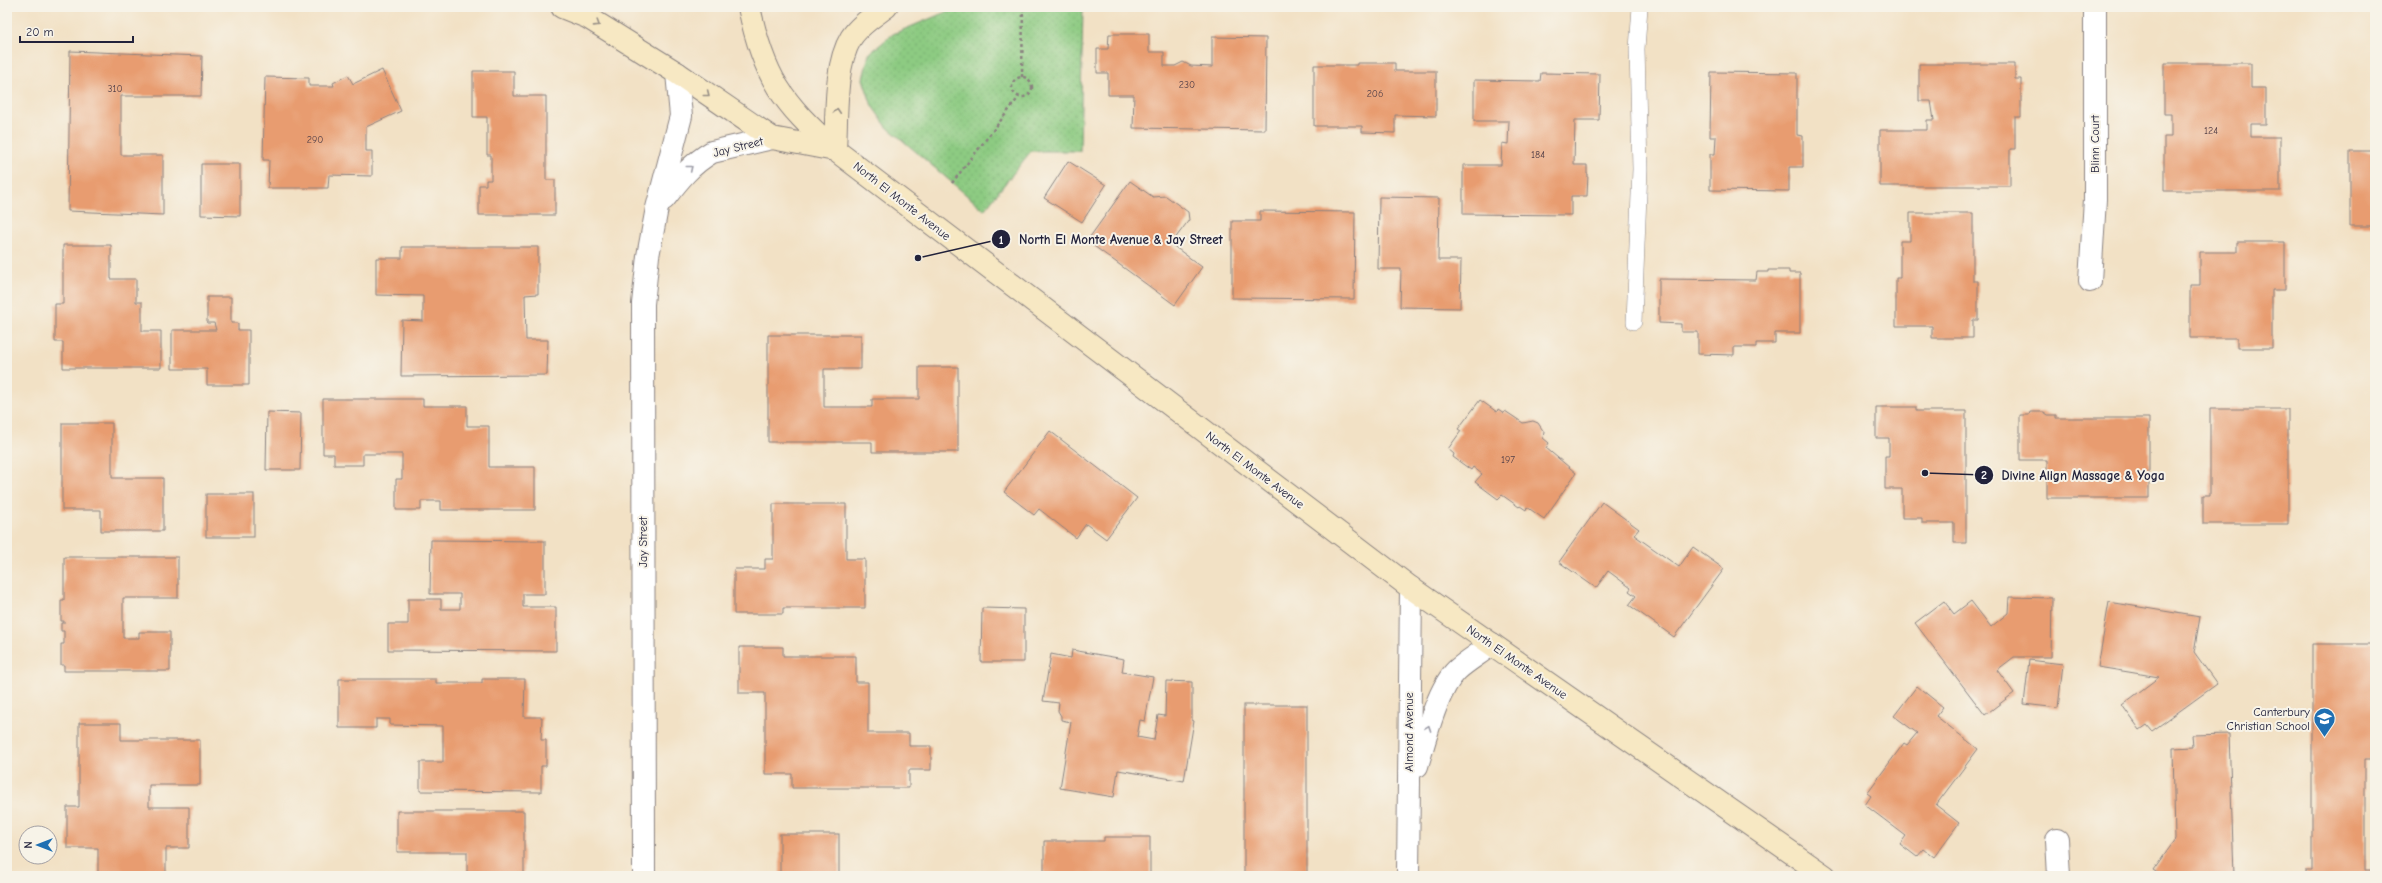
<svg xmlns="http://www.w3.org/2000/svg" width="2382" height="883" font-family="'Comic Neue',sans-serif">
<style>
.park{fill:url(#park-dots);stroke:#58765e}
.building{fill:#e89c6f}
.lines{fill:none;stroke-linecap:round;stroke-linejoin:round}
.service-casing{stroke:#8a8280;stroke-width:16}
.minor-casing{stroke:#8a8280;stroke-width:24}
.tertiary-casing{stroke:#8a8280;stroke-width:24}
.secondary-casing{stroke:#8a8280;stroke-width:24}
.path{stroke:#8a8280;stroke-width:2.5;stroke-dasharray:3 3;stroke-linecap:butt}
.service{stroke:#fff;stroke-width:15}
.minor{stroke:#fff;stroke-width:22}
.tertiary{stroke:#fff;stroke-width:22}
.secondary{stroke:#f7e8c3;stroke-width:22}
.oneway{stroke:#978f86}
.oneway2{stroke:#9c9ca7}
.labels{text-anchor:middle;stroke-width:4;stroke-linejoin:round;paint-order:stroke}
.number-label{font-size:10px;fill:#544048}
.street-label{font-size:12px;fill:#22223b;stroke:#f7f3e8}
.poi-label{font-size:12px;fill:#22223b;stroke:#f7f3e8;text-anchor:end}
.leader{fill:none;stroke:#22223b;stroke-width:1.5}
.callout-dot{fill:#22223b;stroke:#f7f3e8;stroke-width:1.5}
.mark-label{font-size:12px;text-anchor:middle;font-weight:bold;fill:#fff}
.callout-label{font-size:13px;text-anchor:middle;font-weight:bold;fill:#22223b;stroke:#f7f3e8;stroke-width:4;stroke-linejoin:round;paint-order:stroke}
</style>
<defs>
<pattern id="park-dots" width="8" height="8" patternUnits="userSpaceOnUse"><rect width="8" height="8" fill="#8dcb82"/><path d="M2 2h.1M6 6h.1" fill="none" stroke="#79ae71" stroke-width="1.8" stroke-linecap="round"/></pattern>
</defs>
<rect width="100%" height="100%" fill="#f7f3e8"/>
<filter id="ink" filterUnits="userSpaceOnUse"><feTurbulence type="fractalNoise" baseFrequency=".025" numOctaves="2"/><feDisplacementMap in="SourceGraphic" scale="8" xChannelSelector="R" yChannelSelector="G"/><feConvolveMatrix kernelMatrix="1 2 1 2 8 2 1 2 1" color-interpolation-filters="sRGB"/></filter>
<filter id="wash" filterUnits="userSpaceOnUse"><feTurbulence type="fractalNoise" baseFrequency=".012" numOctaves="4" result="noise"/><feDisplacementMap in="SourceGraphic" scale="16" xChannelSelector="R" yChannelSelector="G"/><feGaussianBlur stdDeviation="0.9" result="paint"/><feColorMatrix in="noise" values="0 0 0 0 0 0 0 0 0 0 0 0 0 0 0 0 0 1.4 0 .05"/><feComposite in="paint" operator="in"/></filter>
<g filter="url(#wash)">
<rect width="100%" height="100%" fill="#f2e1c5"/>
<polygon class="park" points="958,7 1083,7 1080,151 1031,151 984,210 887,127 872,106 863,79 869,54 893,34"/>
<g id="blocks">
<g class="building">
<polygon points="1109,34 1149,34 1149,52 1164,52 1164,66 1175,66 1183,62 1191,66 1212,67 1212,37 1266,38 1265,130 1133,128 1134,95 1108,95 1108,73 1097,73 1097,49 1108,49"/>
<polygon points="70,51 202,56 201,96 121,96 121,155 163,155 163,215 68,211"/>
<polygon points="1357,63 1395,63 1395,71 1436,71 1436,116 1395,115 1395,133 1362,132 1362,126 1314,126 1314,65 1357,65"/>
<polygon points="2164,63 2251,63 2251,88 2266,88 2266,124 2251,124 2251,137 2280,137 2280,191 2164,191 2164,137 2171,137 2171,114 2164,114"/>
<polygon points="1919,64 2015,64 2015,79 2021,79 2021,117 2015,117 2015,149 2010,149 2010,186 1880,186 1880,130 1927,130 1927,120 1934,120 1931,101 1919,101"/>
<polygon points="382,70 401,111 366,127 366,151 372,151 372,176 329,175 328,188 268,188 269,160 263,160 265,77 309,78 309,86 334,86 333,83 348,75 353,84"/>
<polygon points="473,71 514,71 514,96 546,96 546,180 555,180 555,215 479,215 479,185 486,185 486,180 491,180 491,155 487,155 487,117 473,117"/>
<polygon points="1711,72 1797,73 1797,135 1803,136 1803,167 1789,167 1789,191 1710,190 1710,154 1715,154 1716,137 1710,137"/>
<polygon points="1541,73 1600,74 1599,120 1575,120 1574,165 1587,165 1587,174 1588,174 1587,196 1571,196 1571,215 1463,214 1463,165 1501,165 1502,143 1508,144 1509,121 1474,121 1474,80 1540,81"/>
<rect x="2350" y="151" width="25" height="75"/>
<polygon points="1068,161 1106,185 1082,222 1044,198"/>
<polygon points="201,164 240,164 240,216 201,215"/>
<polygon points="1130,181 1153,197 1166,196 1188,212 1189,220 1171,244 1202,267 1175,305 1087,241"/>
<polygon points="1379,197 1439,198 1438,260 1461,260 1460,308 1400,307 1401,269 1378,269"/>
<polygon points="1260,211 1355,212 1354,299 1232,298 1232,221 1260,221"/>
<polygon points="1910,213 1973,213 1973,281 1978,281 1978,320 1973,320 1973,338 1932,338 1932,326 1896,326 1896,278 1900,278 1900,241 1910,241"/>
<polygon points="2237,242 2285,242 2285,290 2272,290 2272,348 2237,348 2237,338 2190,338 2190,285 2200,285 2200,252 2237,252"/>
<polygon points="63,245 111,245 111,279 136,279 136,302 142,302 142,331 161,331 161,368 63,368 63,342 55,342 55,304 63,304"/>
<polygon points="402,247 538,247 538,294 525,295 526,340 548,340 547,375 401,376 402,320 423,321 423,296 376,295 376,258 402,258"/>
<polygon points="1768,270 1789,270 1789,273 1800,273 1800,333 1775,333 1775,343 1756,343 1756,347 1734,347 1734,355 1698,354 1698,332 1681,332 1681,324 1659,323 1659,279 1756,280 1757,272 1768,272"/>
<polygon points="207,297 231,297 231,323 238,323 238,330 249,330 249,385 207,385 207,369 172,369 172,330 216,330 214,323 207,323"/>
<polygon points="768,335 861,335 861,369 824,369 824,407 872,407 872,399 919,399 919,367 958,367 958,452 872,452 872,442 768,442"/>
<polygon points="323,399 423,399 423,406 467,406 467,426 489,426 489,467 535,467 535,510 441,510 441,501 421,501 421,510 396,510 396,479 402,479 402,454 363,454 363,465 334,465 334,454 323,454"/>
<polygon points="1480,400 1497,412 1498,409 1504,413 1505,411 1523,423 1533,421 1538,423 1544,432 1543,438 1549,443 1546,448 1576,473 1544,519 1527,507 1526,510 1520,506 1519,507 1502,495 1498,499 1475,482 1482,474 1473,467 1471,470 1453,457 1454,454 1448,449 1461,431 1458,429"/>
<polygon points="1876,407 1916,407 1916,411 1966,411 1966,543 1954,543 1954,523 1922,523 1922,518 1902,518 1902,489 1885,489 1885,456 1889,456 1889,438 1876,438"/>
<polygon points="2210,409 2288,409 2288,524 2203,524 2203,495 2210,495"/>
<polygon points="267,412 301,413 300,470 266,470"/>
<polygon points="2030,412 2044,412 2048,415 2056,415 2056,418 2149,418 2149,498 2047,498 2047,460 2020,460 2020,415 2029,415"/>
<polygon points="62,423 112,423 112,478 163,478 163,531 101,531 101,510 62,510"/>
<polygon points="1050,431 1137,498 1106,539 1086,524 1076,538 1039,509 1034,515 1004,492"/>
<rect x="206" y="494" width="48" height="43"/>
<polygon points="1602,502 1639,529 1634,535 1679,567 1693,547 1724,569 1674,637 1629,605 1636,596 1629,591 1631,588 1608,571 1596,588 1559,562"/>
<polygon points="773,504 846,504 846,559 865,559 865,608 783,608 783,614 734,614 734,569 765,569 765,559 773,559"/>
<polygon points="431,540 545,541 545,594 523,594 523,607 556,607 556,651 388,650 388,624 408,624 408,599 441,599 441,609 460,609 460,594 430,594"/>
<polygon points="64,557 178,557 178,598 123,598 123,638 139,638 139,632 170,632 170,671 64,671 64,665 61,665 61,644 64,644 64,631 61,631 61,623 64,623 64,621 61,621 61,600 64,600"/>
<polygon points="2009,597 2052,598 2051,657 2014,657 1997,670 2014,693 1985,715 1915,623 1944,601 1954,614 1971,601 1991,627 2008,613"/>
<polygon points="2109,602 2200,617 2194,652 2217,684 2152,731 2147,725 2140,730 2122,705 2159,677 2098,667"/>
<polygon points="982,608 1024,609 1024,662 981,662"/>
<polygon points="2312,644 2375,644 2375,759 2365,759 2365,870 2372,870 2372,876 2306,876 2306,870 2312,870"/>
<polygon points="739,647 783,647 783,656 856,656 856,682 868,682 868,733 909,733 909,746 931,746 931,770 909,770 909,788 792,788 792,774 765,774 765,693 739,693"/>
<polygon points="1072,650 1124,659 1122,672 1153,677 1145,721 1140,720 1137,737 1154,740 1158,715 1165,716 1166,681 1192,682 1192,720 1194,721 1184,781 1118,770 1114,797 1060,788 1071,722 1061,720 1061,716 1058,711 1059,703 1043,701 1051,654 1071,658"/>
<polygon points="2029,660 2063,664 2058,708 2024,704"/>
<polygon points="339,679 436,679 436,683 482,683 482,679 525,679 524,717 542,717 541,740 546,740 546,766 541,766 541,792 420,791 420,762 443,762 443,726 390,725 390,719 376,719 376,728 339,728"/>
<polygon points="1917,686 1943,707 1936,716 1978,749 1936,805 1959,823 1934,857 1924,849 1917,857 1900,844 1906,836 1865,805 1871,796 1867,793 1904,743 1907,745 1917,733 1894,716"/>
<rect x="1244" y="705" width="63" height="171"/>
<polygon points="79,723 121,723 121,740 200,740 200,785 149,785 149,807 189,807 189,848 166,848 166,875 98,875 98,848 67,848 67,807 79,807"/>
<polygon points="2229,734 2234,875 2162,876 2153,870 2175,839 2173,748 2193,747 2192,735"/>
<polygon points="397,811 524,811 524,876 467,876 467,852 397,852"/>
<rect x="780" y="834" width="59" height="42"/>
<polygon points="1104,837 1150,837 1150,876 1044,876 1044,841 1104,841"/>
</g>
</g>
</g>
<g filter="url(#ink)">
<use href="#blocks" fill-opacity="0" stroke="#8a8280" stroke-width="1"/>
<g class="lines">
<defs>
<polyline id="service" points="1634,322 1640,169 1637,49 1640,7"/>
<g id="minor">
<path d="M664,199C678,181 691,164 712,152L772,138"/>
<polyline points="2090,281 2095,199 2095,7"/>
<polyline points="2057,840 2059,876"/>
<polyline points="644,876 643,304 648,256 657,208 681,116 677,73"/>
</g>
<g id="tertiary">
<path d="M1417,766C1425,740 1437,689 1457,670C1468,660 1481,653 1492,644"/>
<polyline points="1408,876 1411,588"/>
</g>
<g id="secondary">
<polyline points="562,7 587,17 677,73 772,138 835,150"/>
<path d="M749,7C764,78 782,102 835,150L1411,588L1825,876"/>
<path d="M835,150C837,117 834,66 851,38C859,25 874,16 886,7"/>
</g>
</defs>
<use href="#service" class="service-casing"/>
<use href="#minor" class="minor-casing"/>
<use href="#tertiary" class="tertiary-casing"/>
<use href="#secondary" class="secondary-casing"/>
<g class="path">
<circle cx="1022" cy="87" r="10"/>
<polyline points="1022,77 1023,7"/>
<polyline points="952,183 1019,97"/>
</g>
<use href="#service" class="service"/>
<use href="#minor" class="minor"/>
<use href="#tertiary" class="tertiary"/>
<use href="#secondary" class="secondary"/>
</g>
<defs><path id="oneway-chevron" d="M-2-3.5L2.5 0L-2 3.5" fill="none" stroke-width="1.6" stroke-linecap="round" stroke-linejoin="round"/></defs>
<g class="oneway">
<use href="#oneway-chevron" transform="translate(597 24) rotate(32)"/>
<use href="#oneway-chevron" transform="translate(707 94) rotate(38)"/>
<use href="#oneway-chevron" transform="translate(837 111) rotate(-86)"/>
</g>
<g class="oneway2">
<use href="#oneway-chevron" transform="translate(690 168) rotate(-39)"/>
<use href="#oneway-chevron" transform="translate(1428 728) rotate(-70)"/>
</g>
</g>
<defs>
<symbol id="school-pin" viewBox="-11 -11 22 30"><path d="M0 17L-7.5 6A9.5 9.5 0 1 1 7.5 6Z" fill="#1f6fb2" stroke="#f7f3e8"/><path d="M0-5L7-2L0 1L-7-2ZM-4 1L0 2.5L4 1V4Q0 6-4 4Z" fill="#fff"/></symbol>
</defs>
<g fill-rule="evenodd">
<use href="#school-pin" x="2312" y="706" width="25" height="34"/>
</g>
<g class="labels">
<g class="number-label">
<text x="1187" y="88">230</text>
<text x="115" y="92">310</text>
<text x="1375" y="97">206</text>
<text x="2211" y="134">124</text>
<text x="315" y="143">290</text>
<text x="1538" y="158">184</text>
<text x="1508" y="463">197</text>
</g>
<g class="street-label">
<text transform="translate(2095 144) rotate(-90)" y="4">Blinn Court</text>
<text transform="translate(738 147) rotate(-14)" y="4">Jay Street</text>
<text transform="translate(902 201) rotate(38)" y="4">North El Monte Avenue</text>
<text transform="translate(1255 470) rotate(37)" y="4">North El Monte Avenue</text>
<text transform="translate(643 542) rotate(-90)" y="4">Jay Street</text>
<text transform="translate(1517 662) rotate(35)" y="4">North El Monte Avenue</text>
<text transform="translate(1409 732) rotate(-90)" y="4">Almond Avenue</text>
</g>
<g class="poi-label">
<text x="2310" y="716">Canterbury<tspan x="2310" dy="14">Christian School</tspan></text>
</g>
</g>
<path class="leader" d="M918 258L1001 239M1925 473L1984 475"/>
<g class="callout-dot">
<circle cx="918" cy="258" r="4"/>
<circle cx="1925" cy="473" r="4"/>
<circle cx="1001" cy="239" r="10"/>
<circle cx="1984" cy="475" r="10"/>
</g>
<g class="mark-label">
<text x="1001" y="244">1</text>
<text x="1984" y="479">2</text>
</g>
<g class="callout-label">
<text x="1121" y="244">North El Monte Avenue &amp; Jay Street</text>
<text x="2083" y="480">Divine Align Massage &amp; Yoga</text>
</g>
<rect width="2382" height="883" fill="none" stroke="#f7f3e8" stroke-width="24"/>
<g transform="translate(38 845) rotate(270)"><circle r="19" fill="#f7f3e8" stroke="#a29fa3"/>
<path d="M0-3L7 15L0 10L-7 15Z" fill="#1f6fb2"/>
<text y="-6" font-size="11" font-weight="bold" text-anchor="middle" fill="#22223b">N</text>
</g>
<path d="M20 36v6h113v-6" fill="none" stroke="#22223b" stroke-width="2"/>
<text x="26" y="36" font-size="12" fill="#22223b" stroke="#f7f3e8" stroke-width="3" paint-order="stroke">20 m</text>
</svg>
